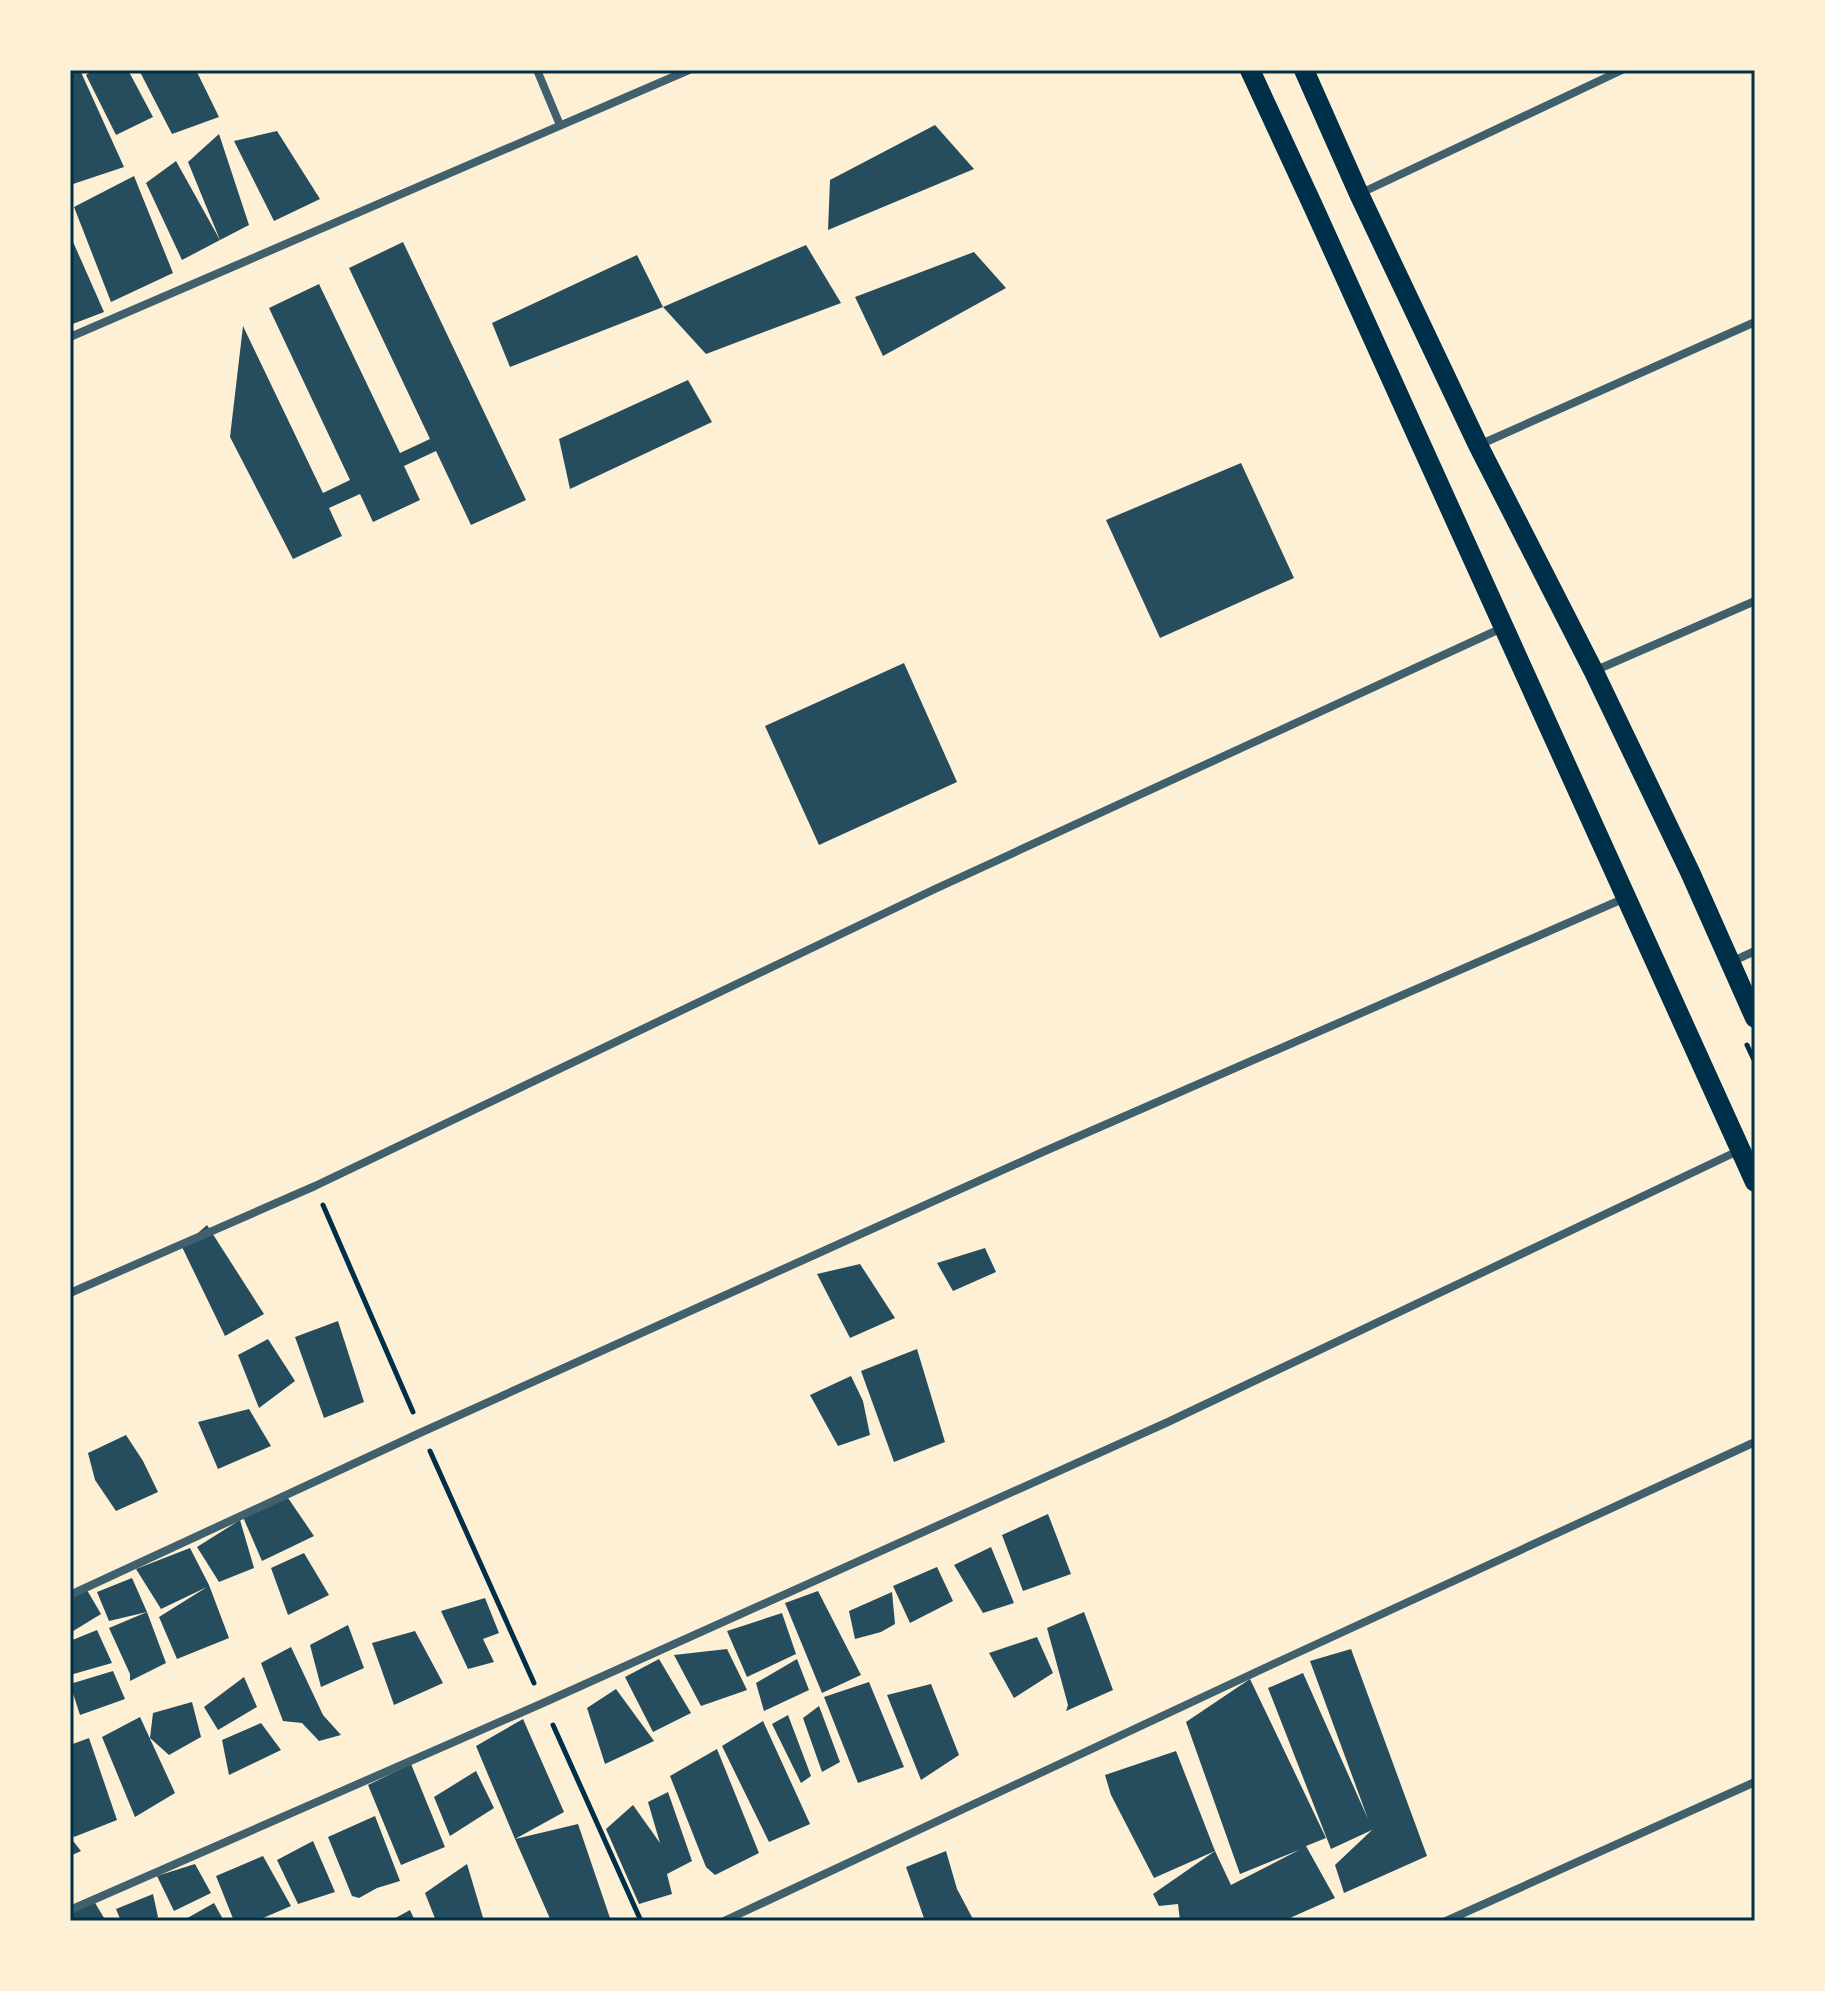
<svg xmlns="http://www.w3.org/2000/svg" width="1825" height="1991" font-family="Cabin,sans-serif">
<style>
.building{fill:#264d5e}
.lines{fill:none;stroke-linecap:round;stroke-linejoin:round}
.path{stroke:#003049;stroke-width:5}
.minor{stroke:#3f606c;stroke-width:8}
.primary{stroke:#003049;stroke-width:20}
.neatline{fill:none;stroke:#003049;stroke-width:3}
</style>
<rect width="100%" height="100%" fill="#fdf0d5"/>
<g class="building">
<polygon points="70,70 80,70 124,167 70,185"/>
<polygon points="93,70 128,70 153,117 116,135 86,75"/>
<polygon points="139,70 196,70 219,117 172,134"/>
<polygon points="935,125 974,169 828,230 830,180"/>
<polygon points="277,131 320,199 274,221 234,141"/>
<polygon points="219,134 249,225 220,240 188,162"/>
<polygon points="176,161 220,240 182,260 146,183"/>
<polygon points="134,176 173,273 111,302 74,207"/>
<polygon points="70,235 104,312 70,325"/>
<polygon points="403,242 526,500 471,525 436,451 404,466 420,500 373,522 360,494 329,508 342,536 293,559 230,437 243,326 323,493 350,480 269,308 319,284 400,453 430,439 349,268"/>
<polygon points="806,245 841,303 706,354 663,307"/>
<polygon points="974,252 1006,288 883,356 855,297"/>
<polygon points="637,255 663,307 510,367 492,323"/>
<polygon points="688,380 712,422 570,489 559,439"/>
<polygon points="1241,463 1294,578 1160,638 1106,520"/>
<polygon points="904,663 957,782 819,845 765,726"/>
<polygon points="207,1225 264,1314 225,1336 182,1247"/>
<polygon points="985,1248 996,1272 953,1291 937,1263"/>
<polygon points="860,1264 895,1318 850,1338 817,1274"/>
<polygon points="338,1321 364,1402 324,1418 295,1337"/>
<polygon points="268,1339 295,1381 259,1408 238,1355"/>
<polygon points="917,1349 945,1442 894,1462 861,1371"/>
<polygon points="851,1376 863,1401 870,1435 838,1446 810,1395"/>
<polygon points="249,1409 271,1446 218,1469 198,1422"/>
<polygon points="126,1435 143,1461 158,1492 116,1511 95,1480 88,1453"/>
<polygon points="288,1498 314,1536 262,1561 243,1517"/>
<polygon points="1048,1514 1071,1574 1023,1591 1002,1535"/>
<polygon points="240,1520 254,1568 219,1582 197,1547"/>
<polygon points="991,1547 1014,1603 983,1613 954,1565"/>
<polygon points="190,1548 209,1585 229,1638 177,1659 159,1617 207,1587 161,1609 136,1569"/>
<polygon points="304,1553 329,1595 288,1615 271,1568"/>
<polygon points="937,1567 953,1601 910,1623 893,1586"/>
<polygon points="132,1578 147,1612 166,1663 130,1681 130,1674 109,1628 147,1612 109,1621 97,1592"/>
<polygon points="87,1590 101,1614 70,1633 70,1597"/>
<polygon points="818,1591 861,1675 822,1693 785,1603"/>
<polygon points="892,1592 895,1624 881,1632 855,1639 849,1611"/>
<polygon points="485,1598 499,1633 483,1639 494,1662 468,1669 441,1611"/>
<polygon points="1084,1612 1113,1690 1066,1711 1068,1705 1047,1628"/>
<polygon points="782,1613 796,1654 747,1677 727,1631"/>
<polygon points="348,1625 364,1668 321,1687 310,1645"/>
<polygon points="97,1630 112,1663 70,1675 70,1641"/>
<polygon points="415,1631 443,1683 394,1705 372,1643"/>
<polygon points="1037,1637 1053,1673 1014,1698 989,1653"/>
<polygon points="291,1647 323,1715 341,1735 319,1741 302,1723 283,1721 261,1663"/>
<polygon points="727,1649 747,1690 701,1706 674,1655"/>
<polygon points="1351,1649 1427,1856 1344,1893 1335,1865 1372,1830 1331,1849 1268,1688 1303,1673 1368,1819 1310,1661"/>
<polygon points="659,1659 691,1713 653,1732 625,1677"/>
<polygon points="797,1659 809,1690 764,1711 756,1683"/>
<polygon points="113,1671 125,1699 80,1715 70,1684"/>
<polygon points="244,1677 257,1707 218,1730 204,1707"/>
<polygon points="1250,1679 1326,1838 1306,1846 1335,1898 1283,1921 1180,1921 1178,1904 1159,1906 1153,1894 1215,1851 1231,1885 1299,1850 1240,1874 1186,1722"/>
<polygon points="869,1682 904,1767 858,1783 824,1697"/>
<polygon points="931,1684 959,1755 921,1780 887,1695"/>
<polygon points="616,1689 654,1741 605,1764 587,1708"/>
<polygon points="192,1702 201,1737 169,1755 150,1738 153,1713"/>
<polygon points="819,1706 840,1762 822,1772 803,1718"/>
<polygon points="788,1715 811,1776 801,1783 772,1724"/>
<polygon points="140,1717 175,1793 135,1817 102,1737"/>
<polygon points="523,1719 564,1812 515,1839 578,1824 611,1921 551,1921 515,1839 476,1746"/>
<polygon points="763,1721 810,1824 769,1842 722,1746"/>
<polygon points="261,1723 281,1750 229,1775 222,1740"/>
<polygon points="89,1738 117,1820 74,1837 70,1828 70,1745"/>
<polygon points="717,1749 759,1853 715,1875 706,1867 670,1776"/>
<polygon points="1176,1751 1215,1851 1154,1878 1111,1795 1105,1775"/>
<polygon points="411,1764 445,1847 401,1865 368,1785"/>
<polygon points="476,1771 494,1808 450,1836 434,1797"/>
<polygon points="668,1792 692,1861 667,1874 672,1894 639,1904 606,1829 633,1805 660,1843 648,1802"/>
<polygon points="375,1816 400,1881 377,1888 359,1898 352,1896 328,1837"/>
<polygon points="70,1837 81,1851 70,1856"/>
<polygon points="313,1841 335,1892 298,1904 277,1860"/>
<polygon points="946,1851 957,1889 974,1921 925,1921 906,1867"/>
<polygon points="263,1856 291,1906 256,1921 234,1921 216,1876"/>
<polygon points="195,1864 211,1893 174,1911 157,1876"/>
<polygon points="467,1864 484,1921 436,1921 425,1893"/>
<polygon points="153,1894 158,1917 151,1921 121,1921 116,1909"/>
<polygon points="94,1901 104,1918 98,1921 70,1921 70,1910"/>
<polygon points="214,1903 224,1921 182,1921"/>
<polygon points="410,1910 415,1921 390,1921"/>
</g>
<g class="lines">
<g class="path">
<polyline points="1747,1045 1755,1062"/>
<polyline points="323,1205 413,1412"/>
<polyline points="430,1451 534,1683"/>
<polyline points="553,1725 641,1921"/>
</g>
<g class="minor">
<polyline points="537,70 560,125"/>
<polyline points="1359,194 1622,70"/>
<polyline points="70,337 689,70"/>
<polyline points="1479,445 1755,322"/>
<polyline points="1594,671 1755,601"/>
<polyline points="1731,962 1755,951"/>
<polyline points="70,1293 315,1186 935,889 1502,628"/>
<polyline points="70,1595 422,1432 1045,1151 1625,898"/>
<polyline points="70,1910 543,1703 1168,1422 1740,1150"/>
<polyline points="724,1921 1269,1666 1755,1442"/>
<polyline points="1446,1921 1755,1782"/>
</g>
<g class="primary">
<polyline points="1250,70 1313,206 1755,1182"/>
<polyline points="1304,70 1359,194 1478,445 1594,672 1690,872 1755,1018"/>
</g>
</g>
<rect width="1825" height="1991" fill="none" stroke="#fdf0d5" stroke-width="144"/>
<rect x="72" y="72" width="1681" height="1847" class="neatline"/>
</svg>
